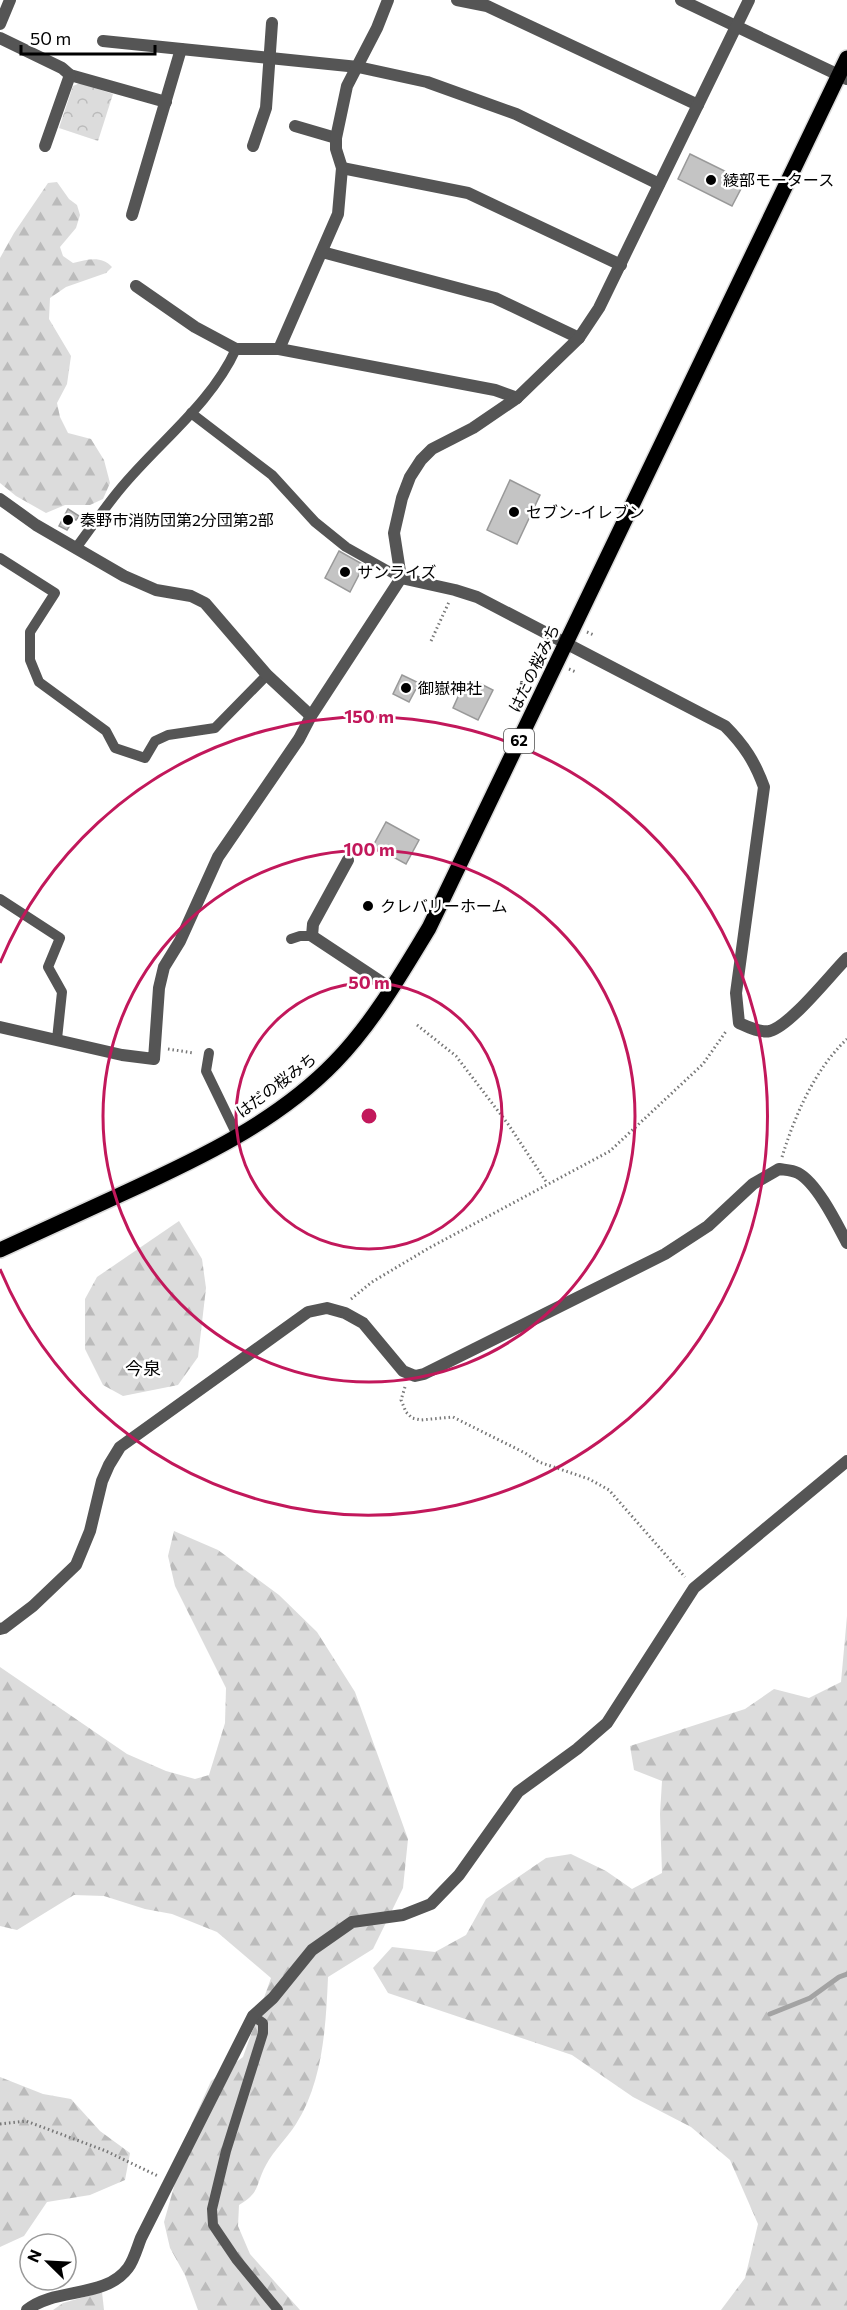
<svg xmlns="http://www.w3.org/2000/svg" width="847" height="2310" font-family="Commissioner,'Noto Sans JP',sans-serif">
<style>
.forest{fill:url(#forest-firs)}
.park{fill:url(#park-crowns)}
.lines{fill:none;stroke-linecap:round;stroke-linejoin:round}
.stream{stroke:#a3a3a3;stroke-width:5}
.building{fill:#c4c4c4;stroke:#999;stroke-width:1.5}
.primary-casing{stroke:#dbdbdb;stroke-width:18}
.path{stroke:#777;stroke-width:3;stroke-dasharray:1.5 3;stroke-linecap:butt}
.lane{stroke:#555;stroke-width:10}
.street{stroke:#555;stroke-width:12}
.primary{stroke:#000;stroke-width:15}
.ring{fill:none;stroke:#c2185b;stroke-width:3}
.poi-dot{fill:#000;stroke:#fff;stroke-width:2}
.labels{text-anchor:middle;stroke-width:5;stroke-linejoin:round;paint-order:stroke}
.shield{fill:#fff;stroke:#4c4c4c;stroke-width:1.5}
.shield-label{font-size:15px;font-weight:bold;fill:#000}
.poi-label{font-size:16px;fill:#000;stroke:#fff;text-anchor:start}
.street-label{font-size:16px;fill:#000;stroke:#fff}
.neighbourhood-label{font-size:18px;fill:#000;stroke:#fff}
.centre{fill:#c2185b;stroke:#fff;stroke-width:3}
.ring-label{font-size:18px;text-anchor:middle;font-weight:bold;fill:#c2185b;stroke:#fff;stroke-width:5;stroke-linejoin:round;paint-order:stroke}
</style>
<defs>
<pattern id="forest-firs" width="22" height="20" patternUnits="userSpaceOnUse" patternTransform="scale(1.5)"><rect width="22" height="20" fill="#dcdcdc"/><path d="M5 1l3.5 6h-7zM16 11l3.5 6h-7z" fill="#bbb"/></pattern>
<pattern id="park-crowns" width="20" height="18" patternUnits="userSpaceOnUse" patternTransform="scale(1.5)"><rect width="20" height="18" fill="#dcdcdc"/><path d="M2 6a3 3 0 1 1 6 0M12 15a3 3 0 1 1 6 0" fill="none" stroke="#bbb"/></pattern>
</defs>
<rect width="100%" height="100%" fill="#fff"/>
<g class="forest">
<path d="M57,182L69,199L77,205L80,215L76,228L60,247L63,256L73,263C87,260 101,255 112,267L106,273L66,287L50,298L49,319L71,356L67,384L57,403L60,417L68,433L91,439L104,460L110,483L103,499L90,505H65L46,513L16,496L0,483V258L14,233L48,183Z"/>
<polygon points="179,1221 202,1259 206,1288 198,1357 178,1385 123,1396 103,1385 85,1349 85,1299 97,1277"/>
<path d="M174,1531L218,1550L279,1595L317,1632L355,1692L408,1839L403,1888L373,1949L328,1977C326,2025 323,2082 296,2124C287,2138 274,2150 266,2165C255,2185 261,2192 239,2205L238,2226L250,2254L300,2310H198L185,2275L170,2248L164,2222L192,2123L211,2081L243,2057L271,1978L217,1932L172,1914L145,1909L104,1896L74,1895L17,1930L0,1926V1667L127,1754L166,1771L195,1779L209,1775L225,1723L226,1688L175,1586L168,1556Z"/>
<polygon points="847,1616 847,2310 721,2310 745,2278 758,2224 730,2160 691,2127 633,2097 572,2055 388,1993 373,1968 392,1947 435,1952 466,1935 486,1899 546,1858 571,1854 606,1871 632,1889 662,1873 660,1814 662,1781 634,1770 630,1746 745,1709 774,1689 809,1698 841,1682"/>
<polygon points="0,2077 43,2094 71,2099 100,2131 130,2153 125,2180 90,2195 47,2202 24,2236 0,2247"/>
<polygon points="102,2292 104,2310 53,2310 63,2303"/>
</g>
<polygon class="park" points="80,83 113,94 98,141 59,128 73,86"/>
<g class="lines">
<polyline class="stream" points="770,2014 810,1998 839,1977 847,1974"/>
</g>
<g class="building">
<polygon points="690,154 745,181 732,206 678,179"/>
<polygon points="510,480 540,495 517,544 487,530"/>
<polygon points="68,509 79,516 76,520 74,519 67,530 59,526"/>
<polygon points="339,551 364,565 350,592 325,578"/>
<polygon points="402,675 419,683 409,702 393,694"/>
<polygon points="475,681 493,690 478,720 453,708 463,686 471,689"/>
<polygon points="386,822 419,840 406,864 373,846"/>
</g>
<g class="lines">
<defs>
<path id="primary" d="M0,1250C41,1231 83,1212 124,1193C198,1159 277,1122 335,1062C373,1023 401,974 429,928L847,58"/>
</defs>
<use href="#primary" class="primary-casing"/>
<g class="path">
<polyline points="587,632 594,635"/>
<polyline points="431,641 449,602"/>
<polyline points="569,669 576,672"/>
<polyline points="417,1025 456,1056 508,1124 547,1183"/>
<polyline points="168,1049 194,1053"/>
<path d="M782,1157C795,1115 815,1069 847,1039"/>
<polyline points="351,1299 372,1282 429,1248 610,1151 703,1064 727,1030"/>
<polyline points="405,1387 401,1400 406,1412 412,1418 421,1420 453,1417 525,1453 539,1462 589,1479 609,1490 685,1577"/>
<polyline points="0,2124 26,2121 106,2151 158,2176"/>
</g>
<g class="lane">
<polyline points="191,413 272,475 315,522 346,547 401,578"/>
<path d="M76,548C91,528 105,507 121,488C159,442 211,404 236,349"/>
<polyline points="0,558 55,593 30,632 30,660 39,682 106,731 115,748 145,758 155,741 168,735 215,728 267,675"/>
<polyline points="0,899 60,938 48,967 62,992 57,1039"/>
<polyline points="291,939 300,936 312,936"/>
<polyline points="209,1053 206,1071 238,1137"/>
<polyline points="253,2016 263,2023 263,2033 226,2151 212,2209 213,2225 236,2259 278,2310"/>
</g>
<g class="street">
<polyline points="457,0 487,6 698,105"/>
<polyline points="681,0 847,79"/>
<polyline points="0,24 10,0"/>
<polyline points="0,38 62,68 70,75 166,102"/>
<polyline points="103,41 358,67 427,82 516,114 659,184"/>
<polyline points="295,126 336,138"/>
<polyline points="45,146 70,75"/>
<polyline points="253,146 266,108 272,23"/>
<polyline points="342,168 468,193 621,265"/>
<polyline points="132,215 181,49"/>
<polyline points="322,252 495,298 579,338"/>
<polyline points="136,286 195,327 236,349 279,349 495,390 517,398"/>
<polyline points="279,349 338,214 342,168 336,149 336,138 347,86 377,28 388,0"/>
<polyline points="0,499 36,525 124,576 156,590 191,596 205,603 267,675 311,716"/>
<path d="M401,578L455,590L477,597L725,726C744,745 755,762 764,787L736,993L739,1023C748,1027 760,1033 770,1031C791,1025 830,975 847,958"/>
<polyline points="348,860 313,924 312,936 392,989"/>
<polyline points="0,1027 122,1055 154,1059 159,988 164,967 180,941 218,857 299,739 311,716 401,578 394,533 402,498 410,477 421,460 432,449 473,428 517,398 579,338 599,308 749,0"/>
<path d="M0,1629L4,1628L33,1606L76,1565L90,1531L102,1481L109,1465L120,1447L308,1312L327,1308L345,1313L363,1323L403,1371L415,1376L424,1374L665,1254L708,1226L753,1184L779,1169C785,1170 792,1170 798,1173C817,1183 837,1224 847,1243"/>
<path d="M27,2310C55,2287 105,2299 128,2268C134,2260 137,2248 141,2238L253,2016L273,1998L312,1950L352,1922L403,1915L431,1904L459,1875L518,1792L577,1749L607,1723L694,1588L847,1461"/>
</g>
<use href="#primary" class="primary"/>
</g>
<g class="ring">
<circle cx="369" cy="1116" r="133"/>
<circle cx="369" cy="1116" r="266"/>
<path d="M0 963A399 399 0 1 1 0 1269"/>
</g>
<g class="poi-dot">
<circle cx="711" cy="180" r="6"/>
<circle cx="514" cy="512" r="6"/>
<circle cx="68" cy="520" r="6"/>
<circle cx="345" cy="572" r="6"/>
<circle cx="406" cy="688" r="6"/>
<circle cx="368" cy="906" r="6"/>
</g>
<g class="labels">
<rect class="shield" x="504" y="729" width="30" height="24" rx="4.5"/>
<g class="shield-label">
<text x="519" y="746">62</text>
</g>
<g class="poi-label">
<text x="723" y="186">綾部モータース</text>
<text x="526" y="518">セブン-イレブン</text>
<text x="80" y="526">秦野市消防団第2分団第2部</text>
<text x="357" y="578">サンライズ</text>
<text x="418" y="694">御嶽神社</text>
<text x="380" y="912">クレバリーホーム</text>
</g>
<g class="street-label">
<text transform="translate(534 668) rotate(-64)" y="6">はだの桜みち</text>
<text transform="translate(276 1085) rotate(-37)" y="6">はだの桜みち</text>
</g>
<g class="neighbourhood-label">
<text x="143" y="1375">今泉</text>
</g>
</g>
<circle cx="369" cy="1116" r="9" class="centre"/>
<g class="ring-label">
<text x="369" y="723">150 m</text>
<text x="369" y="856">100 m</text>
<text x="369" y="989">50 m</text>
</g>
<g transform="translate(48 2262) rotate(294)"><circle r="28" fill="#ffffff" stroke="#999999" stroke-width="1.5"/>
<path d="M0-4.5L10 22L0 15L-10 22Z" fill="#000000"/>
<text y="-9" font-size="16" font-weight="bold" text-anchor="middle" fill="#000000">N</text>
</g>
<path d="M21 45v9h134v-9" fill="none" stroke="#000000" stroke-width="3"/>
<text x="30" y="45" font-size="18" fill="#000000" stroke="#ffffff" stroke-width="4.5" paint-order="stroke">50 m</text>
</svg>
